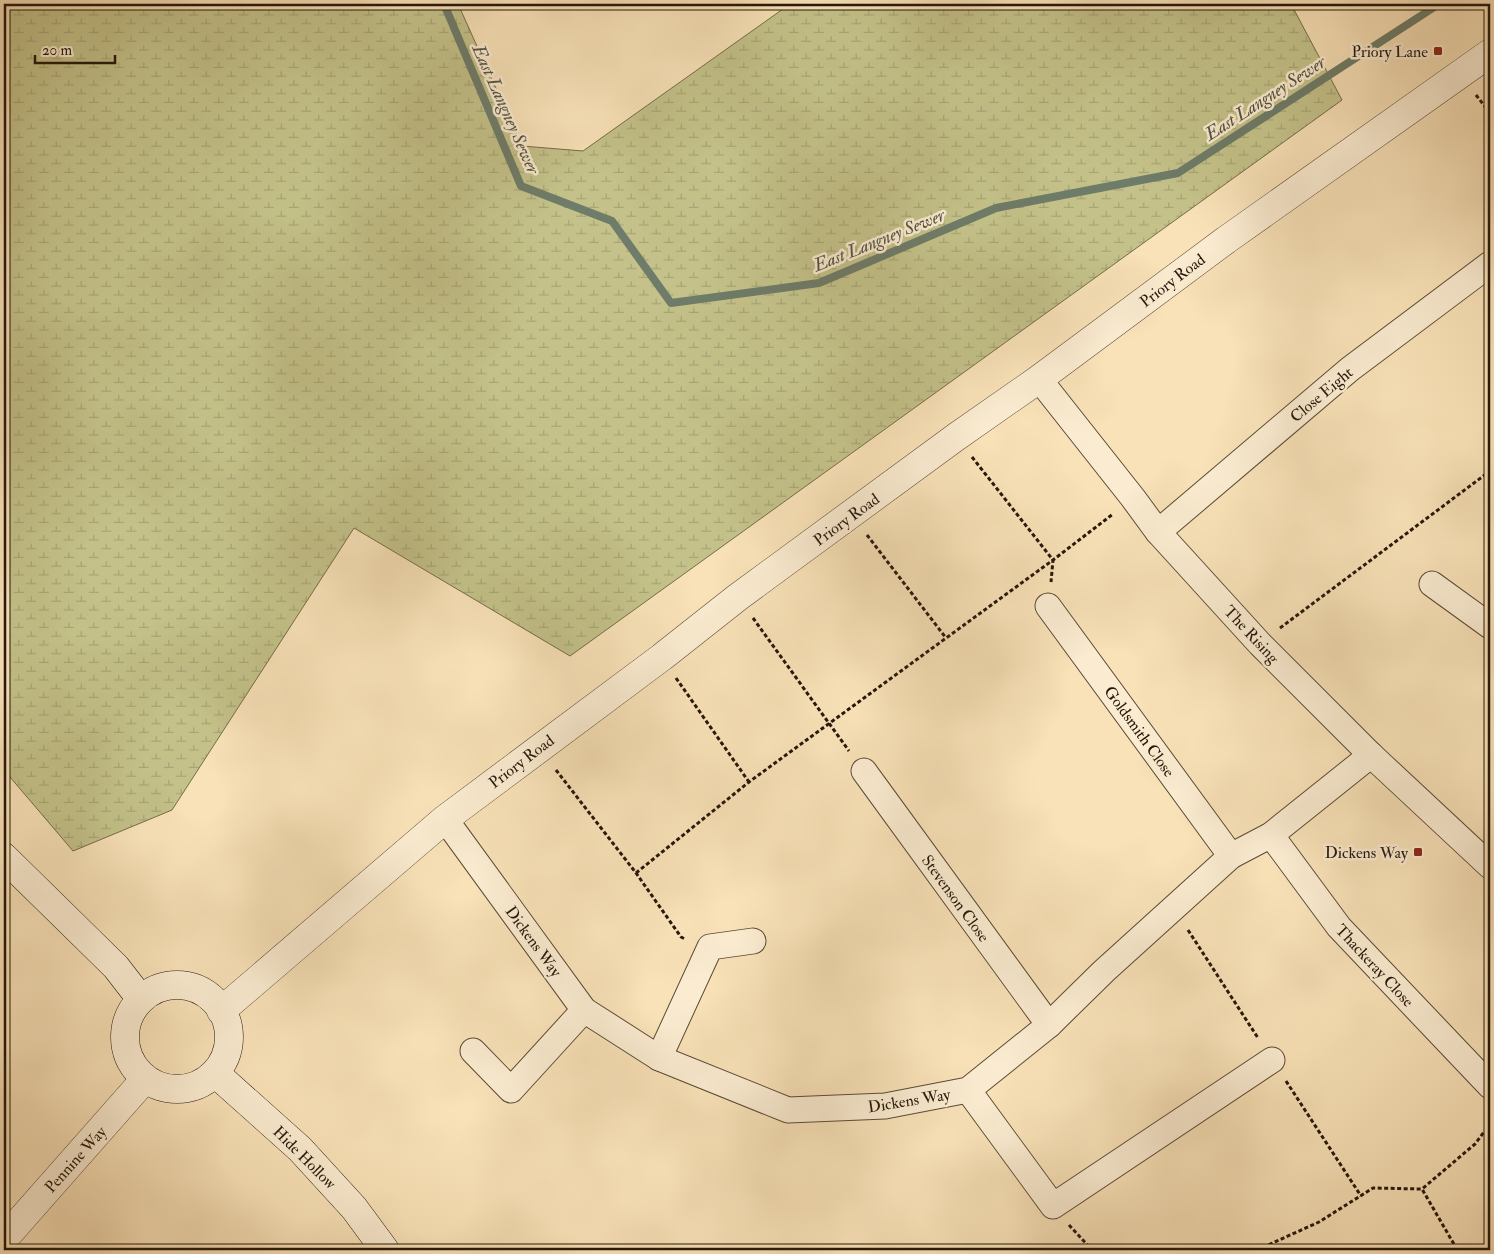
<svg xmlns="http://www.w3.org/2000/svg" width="1494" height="1254" font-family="'IM FELL Double Pica',serif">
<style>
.wetland{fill:url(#wetland-marsh);stroke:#746c4a}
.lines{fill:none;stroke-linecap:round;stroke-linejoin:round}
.stream{stroke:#6e7c69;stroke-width:8}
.minor-casing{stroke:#5a4a36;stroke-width:27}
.tertiary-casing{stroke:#5a4a36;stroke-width:29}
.secondary-casing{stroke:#25170b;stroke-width:29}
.path{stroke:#25170b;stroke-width:3;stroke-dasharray:4 2.5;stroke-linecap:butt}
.minor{stroke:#fbecd1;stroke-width:25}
.tertiary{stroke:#fbecd1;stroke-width:28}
.secondary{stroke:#fbecd1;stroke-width:28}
.poi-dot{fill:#8f2418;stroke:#fbecd1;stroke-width:2}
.labels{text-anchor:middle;stroke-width:5;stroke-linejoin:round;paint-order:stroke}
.poi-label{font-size:16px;fill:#25170b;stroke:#fbecd1;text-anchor:end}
.street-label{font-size:16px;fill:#25170b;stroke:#fbecd1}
.water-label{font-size:18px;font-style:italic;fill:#505242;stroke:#fbecd1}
</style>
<defs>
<pattern id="wetland-marsh" width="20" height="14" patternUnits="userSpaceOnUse" patternTransform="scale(1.25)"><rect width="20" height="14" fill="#c4c28a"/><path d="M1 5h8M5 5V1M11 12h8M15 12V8" fill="none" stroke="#a8a676"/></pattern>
</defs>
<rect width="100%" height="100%" fill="#f9e2b8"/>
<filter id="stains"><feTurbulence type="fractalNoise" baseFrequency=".004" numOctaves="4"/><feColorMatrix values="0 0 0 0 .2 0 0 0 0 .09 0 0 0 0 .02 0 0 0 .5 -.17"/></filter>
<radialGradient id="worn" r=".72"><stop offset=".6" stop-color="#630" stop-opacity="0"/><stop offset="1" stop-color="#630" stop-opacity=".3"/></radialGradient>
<polygon class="wetland" points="4,4 458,4 522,146 583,151 790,4 1291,4 1342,100 570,656 354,528 172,810 73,851 4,770"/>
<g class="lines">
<polyline class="stream" points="444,4 521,186 612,221 671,303 819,283 996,208 1178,173 1439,4"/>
<defs>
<g id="minor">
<polyline points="1039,379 1133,498 1158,532 1260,644 1371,755 1490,866"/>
<polyline points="1158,532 1350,369 1490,264"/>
<polyline points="1432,584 1490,626"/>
<polyline points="1048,606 1231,856"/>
<polyline points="864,771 1049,1025"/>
<polyline points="445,819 584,1010 659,1058 788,1110 885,1106 968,1090 1049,1025 1104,971 1231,856 1271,835 1371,755"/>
<polyline points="1271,835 1339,927 1490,1086"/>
<polyline points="473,1051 511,1090 584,1010"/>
<polyline points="659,1058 710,947 753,941"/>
<polyline points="968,1090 1053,1206 1272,1060"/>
</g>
<g id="tertiary">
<polyline points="221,1011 445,819 662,657 738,597 956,437 1039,379 1226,240 1490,53"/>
<polyline points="4,1239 145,1079"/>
</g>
<g id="secondary">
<polyline points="4,857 116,967 140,998"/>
<circle cx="177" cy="1037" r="52"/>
<polyline points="215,1073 300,1149 354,1208 385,1250"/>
</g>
</defs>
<use href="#minor" class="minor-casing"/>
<use href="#tertiary" class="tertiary-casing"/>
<use href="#secondary" class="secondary-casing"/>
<g class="path">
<polyline points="1476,95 1490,113"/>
<polyline points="972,457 1053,560 1051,582"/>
<polyline points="867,535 946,638"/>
<polyline points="753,618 849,751"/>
<polyline points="1280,628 1490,471"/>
<polyline points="676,678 749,782"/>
<polyline points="556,770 636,873 681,937 685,939"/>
<polyline points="636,873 749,782 1053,560 1113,514"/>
<polyline points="1188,930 1258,1038"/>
<polyline points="1286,1081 1361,1196"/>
<polyline points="1069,1225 1092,1250"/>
<polyline points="1257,1250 1319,1222 1373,1188 1422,1189"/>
<polyline points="1485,1250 1455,1246 1422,1189 1475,1144 1490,1124"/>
</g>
<use href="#minor" class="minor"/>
<use href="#tertiary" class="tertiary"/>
<use href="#secondary" class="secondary"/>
</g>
<g class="poi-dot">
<rect x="1433" y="46" width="10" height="10" rx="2.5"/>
<rect x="1413" y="847" width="10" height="10" rx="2.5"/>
</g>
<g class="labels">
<g class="poi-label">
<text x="1428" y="57">Priory Lane</text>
<text x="1408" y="858">Dickens Way</text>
</g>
<g class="street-label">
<text transform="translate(1172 280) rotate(-37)" y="6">Priory Road</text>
<text transform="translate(1321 394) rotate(-40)" y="6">Close Eight</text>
<text transform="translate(846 519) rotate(-36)" y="6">Priory Road</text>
<text transform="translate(1252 634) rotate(47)" y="6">The Rising</text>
<text transform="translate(1140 731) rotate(54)" y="6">Goldsmith Close</text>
<text transform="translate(521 761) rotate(-37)" y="6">Priory Road</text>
<text transform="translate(956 898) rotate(54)" y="6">Stevenson Close</text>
<text transform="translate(534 941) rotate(54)" y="6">Dickens Way</text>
<text transform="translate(1375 965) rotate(47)" y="6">Thackeray Close</text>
<text transform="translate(909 1100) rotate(-9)" y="6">Dickens Way</text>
<text transform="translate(305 1157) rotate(45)" y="6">Hide Hollow</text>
<text transform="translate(75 1159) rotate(-48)" y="6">Pennine Way</text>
</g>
<g class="water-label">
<text transform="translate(1265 98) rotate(-33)" y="6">East Langney Sewer</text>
<text transform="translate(506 109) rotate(66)" y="6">East Langney Sewer</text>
<text transform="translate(879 240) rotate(-22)" y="6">East Langney Sewer</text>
</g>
</g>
<rect width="1494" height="1254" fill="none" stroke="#f9e2b8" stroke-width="20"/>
<rect x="5" y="5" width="1484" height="1244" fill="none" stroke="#25170b" stroke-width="2.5"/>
<rect x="10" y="10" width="1474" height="1234" fill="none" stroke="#25170b"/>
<path d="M35 55v8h80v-8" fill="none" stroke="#25170b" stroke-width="2.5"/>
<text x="42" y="55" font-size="15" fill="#25170b" stroke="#fbecd1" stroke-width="4" paint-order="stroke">20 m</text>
<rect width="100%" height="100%" filter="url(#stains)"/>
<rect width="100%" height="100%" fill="url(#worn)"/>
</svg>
